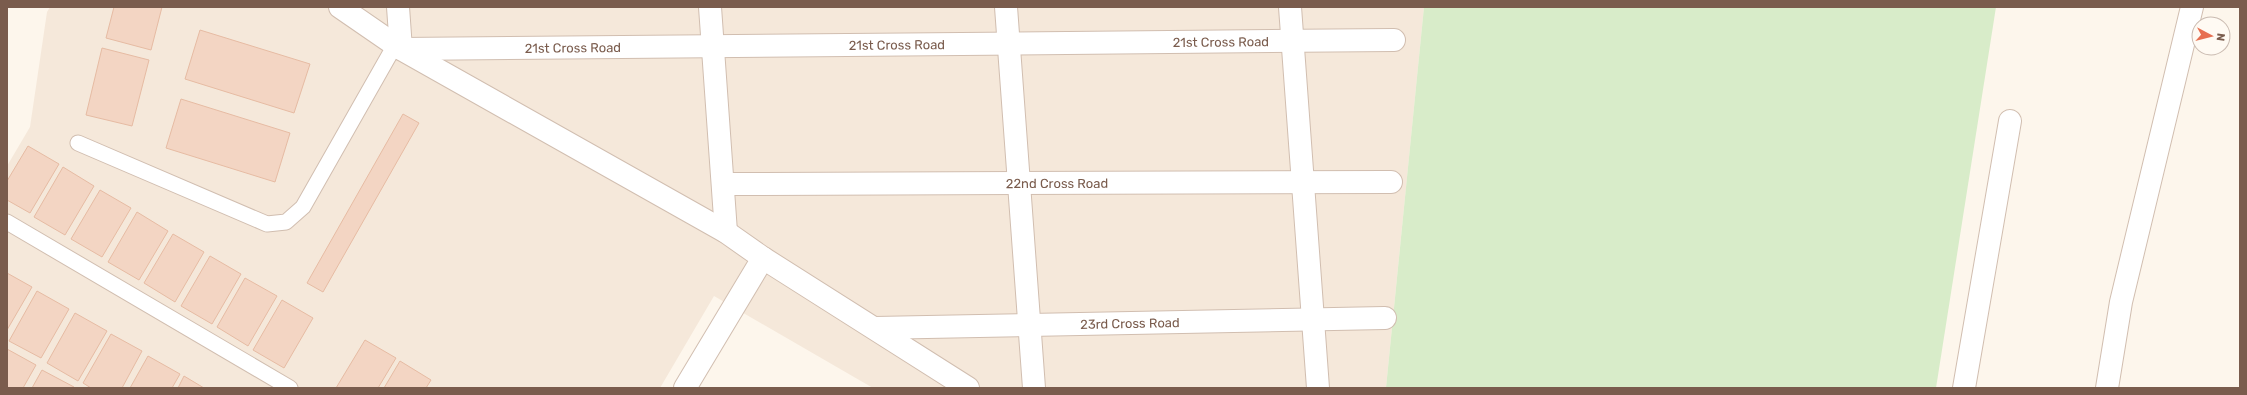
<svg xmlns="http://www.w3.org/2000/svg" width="2247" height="395" font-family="Rubik,sans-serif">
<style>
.residential{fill:#f5e8da}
.green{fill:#d8ecc9}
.building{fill:#f3d5c3;stroke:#e6bba3}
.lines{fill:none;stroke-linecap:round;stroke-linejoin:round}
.lane-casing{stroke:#d1beb0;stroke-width:17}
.street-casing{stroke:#d1beb0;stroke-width:24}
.lane{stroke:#fff;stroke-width:15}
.street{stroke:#fff;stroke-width:22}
.labels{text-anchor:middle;stroke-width:3.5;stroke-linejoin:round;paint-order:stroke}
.street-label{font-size:13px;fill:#7a5c4d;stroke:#fffaf3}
</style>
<rect width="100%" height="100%" fill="#fdf6ec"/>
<polygon class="residential" points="50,7 1424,7 1386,388 873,388 714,296 660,388 7,388 7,166 30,127 47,12"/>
<polygon class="green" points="1424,7 1996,7 1936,388 1386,388"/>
<g class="building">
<polygon points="114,7 162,7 151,50 106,38"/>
<polygon points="200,30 310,64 294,113 185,79"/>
<polygon points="102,48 149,60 132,126 86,115"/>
<polygon points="181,99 290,133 275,182 166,148"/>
<polygon points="403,114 419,123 323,292 307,283"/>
<polygon points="28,146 59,164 30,213 7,200 7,181"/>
<polygon points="63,167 94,186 65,235 34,217"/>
<polygon points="100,190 131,208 102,257 71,239"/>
<polygon points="137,212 168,231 139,280 108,262"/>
<polygon points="173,234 204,252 175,302 144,283"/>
<polygon points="210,256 241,274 212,324 181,306"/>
<polygon points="7,273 32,287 7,330"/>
<polygon points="245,278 277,296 248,346 217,327"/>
<polygon points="37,291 69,309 41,358 9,341"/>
<polygon points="282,300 313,318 284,368 253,350"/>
<polygon points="75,313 107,331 78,381 47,363"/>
<polygon points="111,334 142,351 122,388 91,388 83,383"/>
<polygon points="365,340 396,358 378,388 336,388"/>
<polygon points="7,349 36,365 23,388 7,388"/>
<polygon points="148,356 180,374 172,388 130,388"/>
<polygon points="400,361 431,380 426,388 384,388"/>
<polygon points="42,370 74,387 73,388 32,388"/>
<polygon points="184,376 204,388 178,388"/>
</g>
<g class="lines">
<defs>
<g id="lane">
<polyline points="78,143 267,224 286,222 303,207 395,45"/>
<polyline points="7,222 290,388"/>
</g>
<g id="street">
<polyline points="340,7 401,49 726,232 763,258 968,388"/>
<path id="s1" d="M398,7L401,49L1394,40"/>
<polyline points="710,7 726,232"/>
<polyline points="1006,7 1034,388"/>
<polyline points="1290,7 1318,388"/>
<path id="s2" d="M723,184L1391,182"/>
<path id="s3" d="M875,328L1385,318"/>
<polyline points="685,388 763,258"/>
<polyline points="1964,388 2010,121"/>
<polyline points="2107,388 2121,302 2192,7"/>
</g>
</defs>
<use href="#lane" class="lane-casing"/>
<use href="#street" class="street-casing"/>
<use href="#lane" class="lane"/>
<use href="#street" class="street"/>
</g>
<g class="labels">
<g class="street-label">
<text dy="5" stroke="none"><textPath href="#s1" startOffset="862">21st Cross Road</textPath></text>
<text dy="5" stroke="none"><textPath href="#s1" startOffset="538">21st Cross Road</textPath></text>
<text dy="5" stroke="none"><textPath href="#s1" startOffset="214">21st Cross Road</textPath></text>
<text dy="5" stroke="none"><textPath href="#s2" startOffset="334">22nd Cross Road</textPath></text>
<text dy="5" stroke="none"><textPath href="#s3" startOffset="255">23rd Cross Road</textPath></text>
</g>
</g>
<rect width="2247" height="395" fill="none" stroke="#7a5c4d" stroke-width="16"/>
<g transform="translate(2211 36) rotate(97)"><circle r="19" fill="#fffaf3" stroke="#cabbb1"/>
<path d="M0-3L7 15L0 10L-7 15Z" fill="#e76f51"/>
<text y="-6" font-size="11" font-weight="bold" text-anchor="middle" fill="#7a5c4d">N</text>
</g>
</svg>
